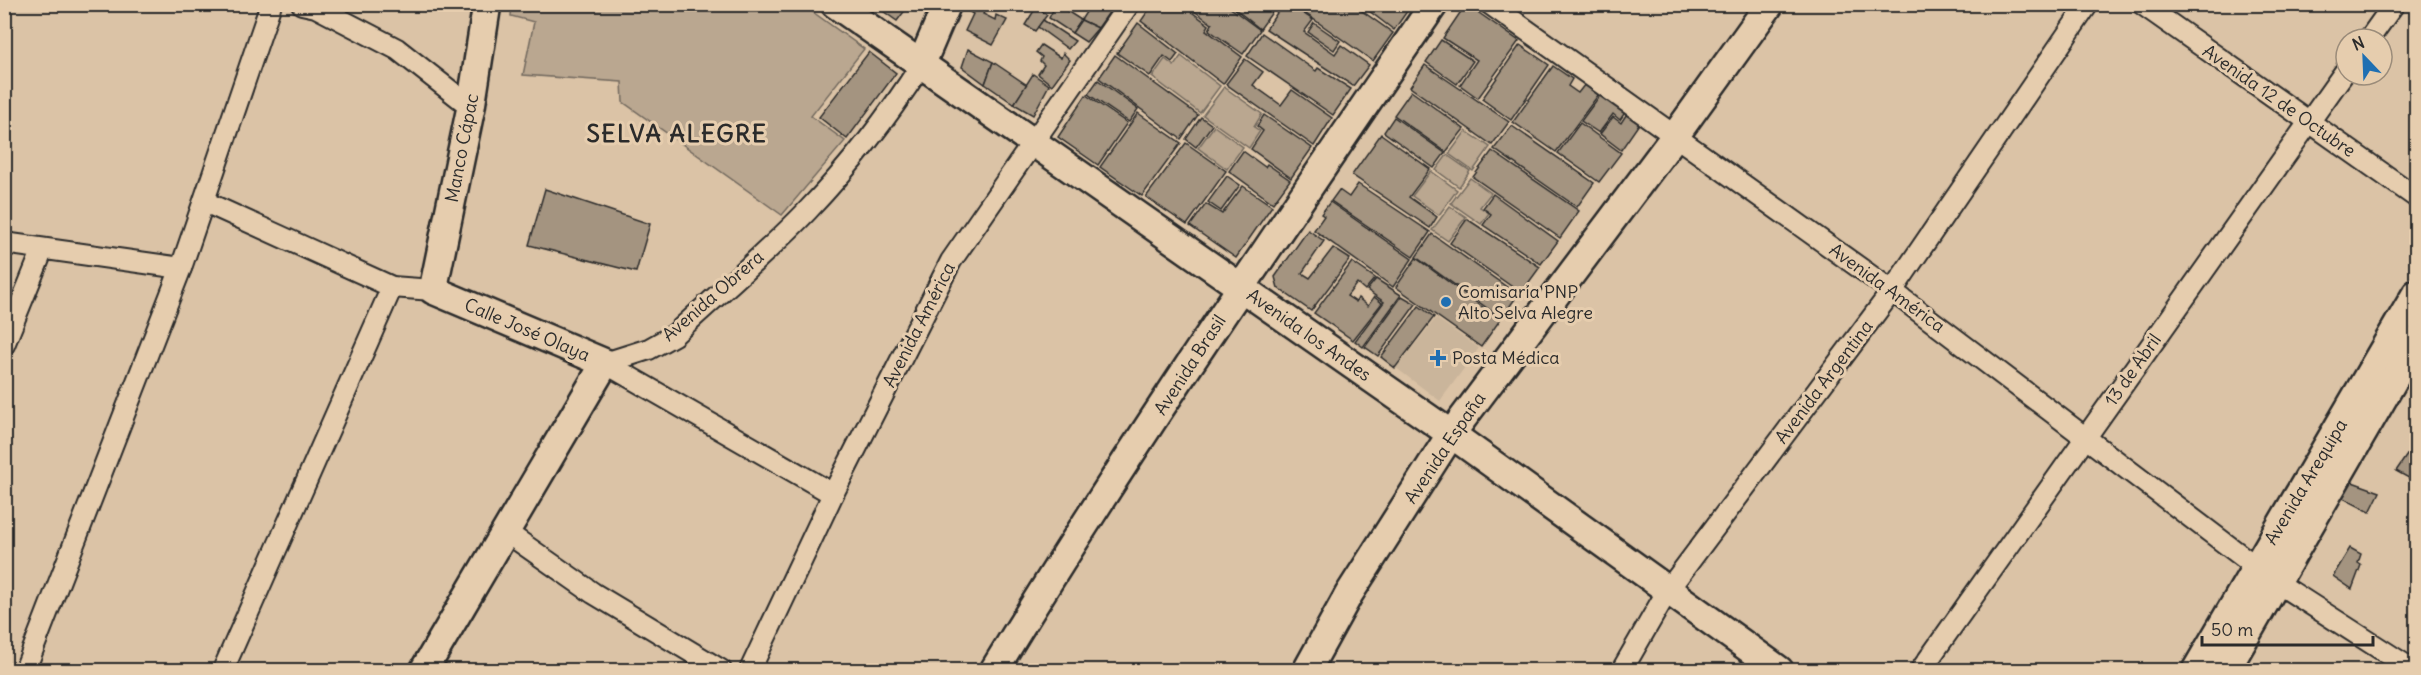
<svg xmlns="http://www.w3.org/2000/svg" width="2421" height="675" font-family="Delius,sans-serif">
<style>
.built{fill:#cab59b}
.green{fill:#baa790;stroke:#72695e;stroke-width:1.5}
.building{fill:#a49480;stroke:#2b2b2b;stroke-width:1.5}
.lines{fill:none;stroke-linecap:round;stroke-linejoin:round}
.street-casing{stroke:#2b2b2b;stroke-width:24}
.secondary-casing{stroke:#2b2b2b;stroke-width:32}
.street{stroke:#e6cdae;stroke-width:20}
.secondary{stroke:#e6cdae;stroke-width:27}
.poi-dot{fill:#1f6fb2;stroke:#e6cdae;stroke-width:2}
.labels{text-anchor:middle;stroke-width:6;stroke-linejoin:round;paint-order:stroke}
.street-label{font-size:18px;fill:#2b2b2b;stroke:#e6cdae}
.poi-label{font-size:18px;fill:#2b2b2b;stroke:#e6cdae;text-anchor:start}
.district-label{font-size:24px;font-weight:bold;letter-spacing:1.5px;fill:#2b2b2b;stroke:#e6cdae}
</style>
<rect width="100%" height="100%" fill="#dbc3a6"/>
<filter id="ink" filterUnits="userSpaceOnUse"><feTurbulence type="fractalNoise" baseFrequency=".0167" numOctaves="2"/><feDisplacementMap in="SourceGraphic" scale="12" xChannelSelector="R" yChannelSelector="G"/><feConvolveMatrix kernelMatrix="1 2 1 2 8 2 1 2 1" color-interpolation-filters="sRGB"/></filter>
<g filter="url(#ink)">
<polygon class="built" points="1436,318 1479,348 1440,401 1396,368"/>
<g class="green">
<polygon points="512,4 803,5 864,49 811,116 845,141 782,215 623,102 622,82 523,75 534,22 511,16"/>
<polygon points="1181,56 1220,86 1200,113 1152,77 1165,59 1174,66"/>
<polygon points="1224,87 1262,114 1254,127 1260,131 1249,148 1203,115"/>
<polygon points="1214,126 1243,147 1227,169 1198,148"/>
<polygon points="1466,131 1490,147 1473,171 1449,154"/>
<polygon points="1447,155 1470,171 1459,187 1436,170"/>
<polygon points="1431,171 1457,190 1439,215 1412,196"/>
<polygon points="1470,178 1491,193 1480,207 1489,213 1481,224 1451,203"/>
<polygon points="1450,206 1466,217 1448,241 1432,230"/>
</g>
<g class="building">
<polygon points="873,4 909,4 909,5 897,21"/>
<polygon points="968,4 974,4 985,10 983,14 995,20 996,15 1007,20 993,45 965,31 973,14 965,9"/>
<polygon points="1056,4 1081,20 1072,33 1049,18"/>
<polygon points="1074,4 1115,4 1098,28 1081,20 1088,9"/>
<polygon points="1153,4 1181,4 1209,25 1206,30 1242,57 1223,84 1141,21"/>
<polygon points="1185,4 1225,4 1260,30 1243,54 1209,30 1212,24"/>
<polygon points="1229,4 1278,4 1260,29"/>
<polygon points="1283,4 1289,4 1313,20 1304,32 1335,54 1341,45 1369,65 1353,86 1266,29"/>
<polygon points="1292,4 1326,4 1329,7 1331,4 1352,4 1393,33 1373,61"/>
<polygon points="1360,4 1406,4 1410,7 1394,30"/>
<polygon points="1466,4 1519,41 1478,98 1460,85 1477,60 1443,38"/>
<polygon points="1037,6 1047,15 1035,31 1025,25"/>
<polygon points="1043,20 1075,41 1068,49 1038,27"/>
<polygon points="1081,20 1098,28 1086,42 1072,33"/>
<polygon points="1138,23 1178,54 1172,62 1164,56 1150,76 1117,53"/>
<polygon points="1314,23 1340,41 1334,50 1308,32"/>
<polygon points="1262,33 1316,71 1318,68 1351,89 1333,115 1247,56"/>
<polygon points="1441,40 1473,61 1457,84 1426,62"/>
<polygon points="1041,45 1061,58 1063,53 1070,60 1052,85 1038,74 1044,65 1040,61 1042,57 1036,52"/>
<polygon points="1520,45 1549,65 1511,120 1482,99"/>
<polygon points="968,49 993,62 985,84 962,67"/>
<polygon points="869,52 896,73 847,139 819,117"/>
<polygon points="1115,55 1198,115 1181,139 1099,78"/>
<polygon points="1245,59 1263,72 1253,85 1281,105 1292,90 1332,118 1314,146 1226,84"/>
<polygon points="993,62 1027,85 1014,104 985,84"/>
<polygon points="1425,65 1509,122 1492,145 1410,87"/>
<polygon points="1553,66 1572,79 1568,86 1578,93 1585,84 1599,94 1556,152 1513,122"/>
<polygon points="1033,74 1049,85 1033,115 1014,104"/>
<polygon points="1098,80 1138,109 1129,122 1088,94"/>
<polygon points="1411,91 1464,129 1446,152 1394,115"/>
<polygon points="1601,94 1626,111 1620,120 1613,114 1599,133 1581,121"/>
<polygon points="1086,95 1127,123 1098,165 1058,137"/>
<polygon points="1628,112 1641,121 1621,150 1600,134 1613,117 1621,123"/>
<polygon points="1138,113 1181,143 1142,196 1100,167"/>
<polygon points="1264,115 1312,148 1291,178 1251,149 1263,131 1257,126"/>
<polygon points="1201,117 1212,125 1196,147 1186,139"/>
<polygon points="1394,117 1445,153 1434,168 1384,132"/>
<polygon points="1580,123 1621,153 1599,182 1558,153"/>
<polygon points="1512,126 1594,183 1577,207 1494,149"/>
<polygon points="1381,134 1430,169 1409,197 1437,217 1430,228 1352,175"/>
<polygon points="1186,143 1226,171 1187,225 1146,197"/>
<polygon points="1243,151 1265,167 1267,164 1290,180 1273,203 1229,171"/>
<polygon points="1492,151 1579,211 1560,238 1473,177"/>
<polygon points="1227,176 1240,185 1221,211 1208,202"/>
<polygon points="1358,184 1430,232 1413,257 1331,201 1339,190 1349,197"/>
<polygon points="1243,186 1272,206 1236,258 1190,226 1206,204 1222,214"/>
<polygon points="545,189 650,224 636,272 529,245"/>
<polygon points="1493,194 1558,241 1541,264 1483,225 1491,214 1483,208"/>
<polygon points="1330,202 1412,259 1393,287 1314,230 1324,216 1321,214"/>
<polygon points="1467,219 1540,267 1521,293 1450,243"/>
<polygon points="1308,230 1324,241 1302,273 1310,278 1333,248 1350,259 1311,311 1278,288 1275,277"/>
<polygon points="1432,234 1518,295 1501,318 1416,257"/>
<polygon points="1416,258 1500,320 1481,347 1396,287"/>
<polygon points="1352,262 1375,278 1365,290 1357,283 1347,296 1356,302 1358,298 1368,306 1374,297 1382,303 1353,340 1314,313"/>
<polygon points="1376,279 1401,295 1363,347 1355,341 1384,302 1367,290"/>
<polygon points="1402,296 1416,304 1378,356 1365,347"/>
<polygon points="1419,306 1434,317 1395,368 1381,357"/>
<polygon points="2409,452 2416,455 2416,482 2396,471"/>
<polygon points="2344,479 2380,492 2370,512 2335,494"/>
<polygon points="2350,548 2361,554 2358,563 2361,565 2352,589 2333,576"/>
</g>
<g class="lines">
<defs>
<g id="street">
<polyline points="302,4 316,7 397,49 471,107"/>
<polyline points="1490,4 1892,291 2276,582 2413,670"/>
<polyline points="2142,4 2416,197"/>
<polyline points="2369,39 2394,4"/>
<polyline points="205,202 392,287 433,290"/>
<polyline points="4,243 181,268"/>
<polyline points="4,345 43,249"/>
<path d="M605,363L649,349L674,335C719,293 766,254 808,210C851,165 888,117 921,65"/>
<polyline points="605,363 833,494"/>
<polyline points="506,532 593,593 721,670"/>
<polyline points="25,670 181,268 271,4"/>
<polyline points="223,670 392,287"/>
<polyline points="750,670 833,494 951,261 1129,4"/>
<polyline points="1622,670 1668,590 1892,291 2088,4"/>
<polyline points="1921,670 2346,70"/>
</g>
<g id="secondary">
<polyline points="835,4 1451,434 1779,670"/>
<polyline points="921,65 947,4"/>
<polyline points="424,670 605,363 433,290 471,107 487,4"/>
<path d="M994,670C1132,443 1284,224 1434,4"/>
<polyline points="1307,670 1349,594 1451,434 1675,136 1770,4"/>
<polyline points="2196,670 2416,294"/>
<polyline points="2226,670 2416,341"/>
</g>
</defs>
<use href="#street" class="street-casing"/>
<use href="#secondary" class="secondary-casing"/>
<use href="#street" class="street"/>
<use href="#secondary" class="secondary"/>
</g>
</g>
<g class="poi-dot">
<circle cx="1446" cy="302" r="6"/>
<path d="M1435 349h6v6h6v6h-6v6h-6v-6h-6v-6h6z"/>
</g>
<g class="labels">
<g class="street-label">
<text transform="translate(2279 101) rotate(35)" y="6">Avenida 12 de Octubre</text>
<text transform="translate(462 148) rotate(-79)" y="6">Manco Cápac</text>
<text transform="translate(1887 288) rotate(36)" y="6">Avenida América</text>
<text transform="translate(713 296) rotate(-41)" y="6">Avenida Obrera</text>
<text transform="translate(919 325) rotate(-63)" y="6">Avenida América</text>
<text transform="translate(527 330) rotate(23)" y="6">Calle José Olaya</text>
<text transform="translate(1309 335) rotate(35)" y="6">Avenida los Andes</text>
<text transform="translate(1190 365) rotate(-57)" y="6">Avenida Brasil</text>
<text transform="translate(2133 370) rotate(-55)" y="6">13 de Abril</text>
<text transform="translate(1824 382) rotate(-53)" y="6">Avenida Argentina</text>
<text transform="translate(1445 448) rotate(-56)" y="6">Avenida España</text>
<text transform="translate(2306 482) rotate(-59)" y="6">Avenida Arequipa</text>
</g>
<g class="poi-label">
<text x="1458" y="298">Comisaría PNP<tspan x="1458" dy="21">Alto Selva Alegre</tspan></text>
<text x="1452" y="364">Posta Médica</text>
</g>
<g class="district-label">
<text x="677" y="142">SELVA ALEGRE</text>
</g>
</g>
<rect width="2421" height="675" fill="none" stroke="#e6cdae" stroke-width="24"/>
<rect x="12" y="12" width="2397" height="651" fill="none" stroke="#2b2b2b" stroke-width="2" filter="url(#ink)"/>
<g transform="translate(2364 57) rotate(337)"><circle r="28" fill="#e6cdae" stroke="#9b8c7a" stroke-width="1.5"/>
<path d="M0-4.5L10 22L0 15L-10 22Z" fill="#1f6fb2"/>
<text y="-9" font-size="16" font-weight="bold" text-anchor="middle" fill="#2b2b2b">N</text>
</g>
<path d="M2202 636v9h171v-9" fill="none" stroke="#2b2b2b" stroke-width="3"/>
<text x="2211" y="636" font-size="18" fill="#2b2b2b" stroke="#e6cdae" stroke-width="4.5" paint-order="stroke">50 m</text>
</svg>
